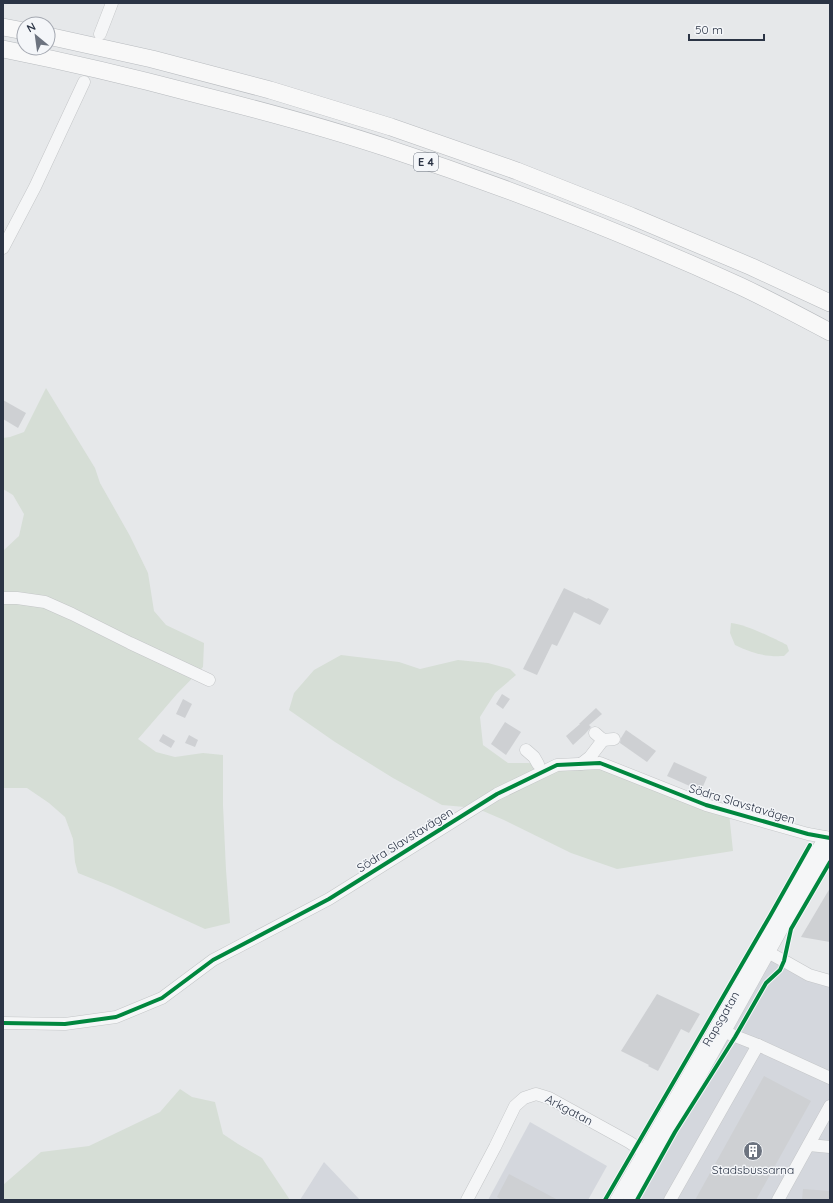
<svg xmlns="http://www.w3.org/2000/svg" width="833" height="1203" font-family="Quicksand,sans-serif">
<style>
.built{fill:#d4d7dd}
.green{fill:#d6ded6}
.building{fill:#ced0d3}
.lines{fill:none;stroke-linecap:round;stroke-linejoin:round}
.minor-casing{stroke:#c4c6c8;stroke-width:13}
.highway-casing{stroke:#b8bbbf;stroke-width:18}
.minor{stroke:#f5f6f7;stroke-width:12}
.highway{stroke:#f8f8f8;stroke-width:17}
.cycleway-casing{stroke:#f4f6f9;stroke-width:6}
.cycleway{stroke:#00873e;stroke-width:4}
.labels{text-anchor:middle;stroke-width:3;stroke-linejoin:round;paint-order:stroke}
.shield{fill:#f4f6f9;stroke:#676e7b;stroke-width:1}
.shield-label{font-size:11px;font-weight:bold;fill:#2b3445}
.street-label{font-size:12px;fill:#2b3445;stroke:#f4f6f9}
.poi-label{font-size:12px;fill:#2b3445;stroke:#f4f6f9}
</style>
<rect width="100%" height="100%" fill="#e6e8ea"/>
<g class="built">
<polygon points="769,953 830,981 830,1200 628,1200"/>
<polygon points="530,1122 607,1166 588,1200 488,1200"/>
<polygon points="324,1162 360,1200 300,1200"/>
</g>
<g class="green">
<polygon points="46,388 95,468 100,483 130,536 148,573 154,611 166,625 204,643 203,667 177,694 138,739 156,752 175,757 203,753 223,755 223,805 226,870 230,923 205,929 113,887 78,873 75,862 73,839 65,817 49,803 27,788 3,788 3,551 19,536 24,514 13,495 3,489 3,438 10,437 24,432"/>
<path d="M731,623C745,624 773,638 787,645L789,651L784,656C764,657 752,653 735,645L730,633Z"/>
<polygon points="341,655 399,662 420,669 458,660 488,663 510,669 516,675 495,693 480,717 483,745 508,763 528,763 557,765 600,763 729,813 733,851 617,869 571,853 504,820 476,808 442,805 393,778 335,742 289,710 294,693 314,670"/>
<polygon points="180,1089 192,1097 215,1102 223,1134 238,1144 262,1158 290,1200 3,1200 3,1185 41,1152 89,1146 160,1112"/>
</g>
<g class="building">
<polygon points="3,400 26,413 18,428 3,419"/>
<polygon points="564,588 587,599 588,598 609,609 600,625 574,612 557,646 552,644 537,675 523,669"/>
<polygon points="502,694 510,699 503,709 496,704"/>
<polygon points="183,699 192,704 185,718 176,714"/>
<polygon points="596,708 602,714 589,725 591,727 585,734 573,745 566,736 580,724 579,724"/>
<polygon points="505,722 521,732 506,755 491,744"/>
<polygon points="626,730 656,751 647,762 620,743 621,738"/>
<polygon points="163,734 175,741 171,748 159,741"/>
<polygon points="189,735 198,740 195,747 185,743"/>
<polygon points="674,762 707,777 701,791 667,776"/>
<polygon points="830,888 830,942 801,937"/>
<polygon points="657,994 700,1014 689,1033 681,1029 658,1071 648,1066 649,1065 621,1051"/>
<polygon points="764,1076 811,1101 756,1200 695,1200"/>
<polygon points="509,1174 558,1200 502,1200 497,1197"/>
<polygon points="803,1189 830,1191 830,1200 802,1200"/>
</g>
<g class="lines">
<defs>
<g id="minor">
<polyline points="100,34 112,3"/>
<polyline points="3,248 35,187 84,82"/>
<polyline points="3,598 17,598 45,602 72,614 130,643 209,680"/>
<polyline points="595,733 603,740 614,739"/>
<polyline points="526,750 534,757 538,764"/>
<polyline points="581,764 590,757 603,740"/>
<polyline points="762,949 784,961 786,962 809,975 830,981"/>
<polyline points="3,1023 65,1024 116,1017 162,998 213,960 329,899 497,794 557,765 600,763 706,805 808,834 830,838"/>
<polyline points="717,1029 758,1045"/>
<polyline points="809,1145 830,1147"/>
<polyline points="467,1200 495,1147 515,1106 524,1098 536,1094 549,1098 629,1142 650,1156"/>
<polyline points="616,1200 726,1010 797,883 825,837"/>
<polyline points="629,1200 709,1060 788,918 830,847"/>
<polyline points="670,1200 758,1045 830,1078"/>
<polyline points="778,1200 830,1106"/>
</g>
<g id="highway">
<polyline points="3,27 24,31"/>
<polyline points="48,36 152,59 270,90 391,127 517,171 631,216 752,267 830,303"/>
<path d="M3,49C68,62 132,77 196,94C260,110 324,127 387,148C506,187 626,234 740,286C770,300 800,316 830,332"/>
</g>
</defs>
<use href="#minor" class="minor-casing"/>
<use href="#highway" class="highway-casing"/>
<use href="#minor" class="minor"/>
<use href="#highway" class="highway"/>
<defs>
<g id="cycleway">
<polyline points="3,1023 65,1024 116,1017 162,998 213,960 329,899 497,794 557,765 600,763 706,805 808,834 830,838"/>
<polyline points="605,1200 770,916 810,845"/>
<polyline points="637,1200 675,1132 735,1037 766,983 780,970 784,961 791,929 830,862"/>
</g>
</defs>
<use href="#cycleway" class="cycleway-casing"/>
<use href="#cycleway" class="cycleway"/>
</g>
<defs>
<symbol id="building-disc" viewBox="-11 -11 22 22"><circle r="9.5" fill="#6c737f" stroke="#f4f6f9"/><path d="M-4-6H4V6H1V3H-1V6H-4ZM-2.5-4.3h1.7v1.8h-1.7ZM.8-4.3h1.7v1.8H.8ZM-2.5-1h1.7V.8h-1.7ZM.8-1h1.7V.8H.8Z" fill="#fff"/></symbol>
</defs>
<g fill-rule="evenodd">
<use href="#building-disc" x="742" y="1140" width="22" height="22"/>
</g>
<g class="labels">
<rect class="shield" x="414" y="153" width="24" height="18" rx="3"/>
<g class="shield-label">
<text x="426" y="166">E 4</text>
</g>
<g class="street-label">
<text transform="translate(742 804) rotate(17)" y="4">Södra Slavstavägen</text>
<text transform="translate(405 840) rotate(-32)" y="4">Södra Slavstavägen</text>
<text transform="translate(721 1019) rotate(-60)" y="4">Rapsgatan</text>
<text transform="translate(569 1110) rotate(28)" y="4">Arkgatan</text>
</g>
<g class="poi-label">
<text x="753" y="1174">Stadsbussarna</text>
</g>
</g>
<rect width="833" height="1203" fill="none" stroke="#2b3445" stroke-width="8"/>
<g transform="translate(36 36) rotate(331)"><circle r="19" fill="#f4f6f9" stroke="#a4a8b1"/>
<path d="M0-3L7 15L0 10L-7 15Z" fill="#6c737f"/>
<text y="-6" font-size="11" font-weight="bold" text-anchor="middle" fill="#2b3445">N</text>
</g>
<path d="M689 34v6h75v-6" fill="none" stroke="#2b3445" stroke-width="2"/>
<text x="695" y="34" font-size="12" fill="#2b3445" stroke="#f4f6f9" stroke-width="3" paint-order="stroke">50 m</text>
</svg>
